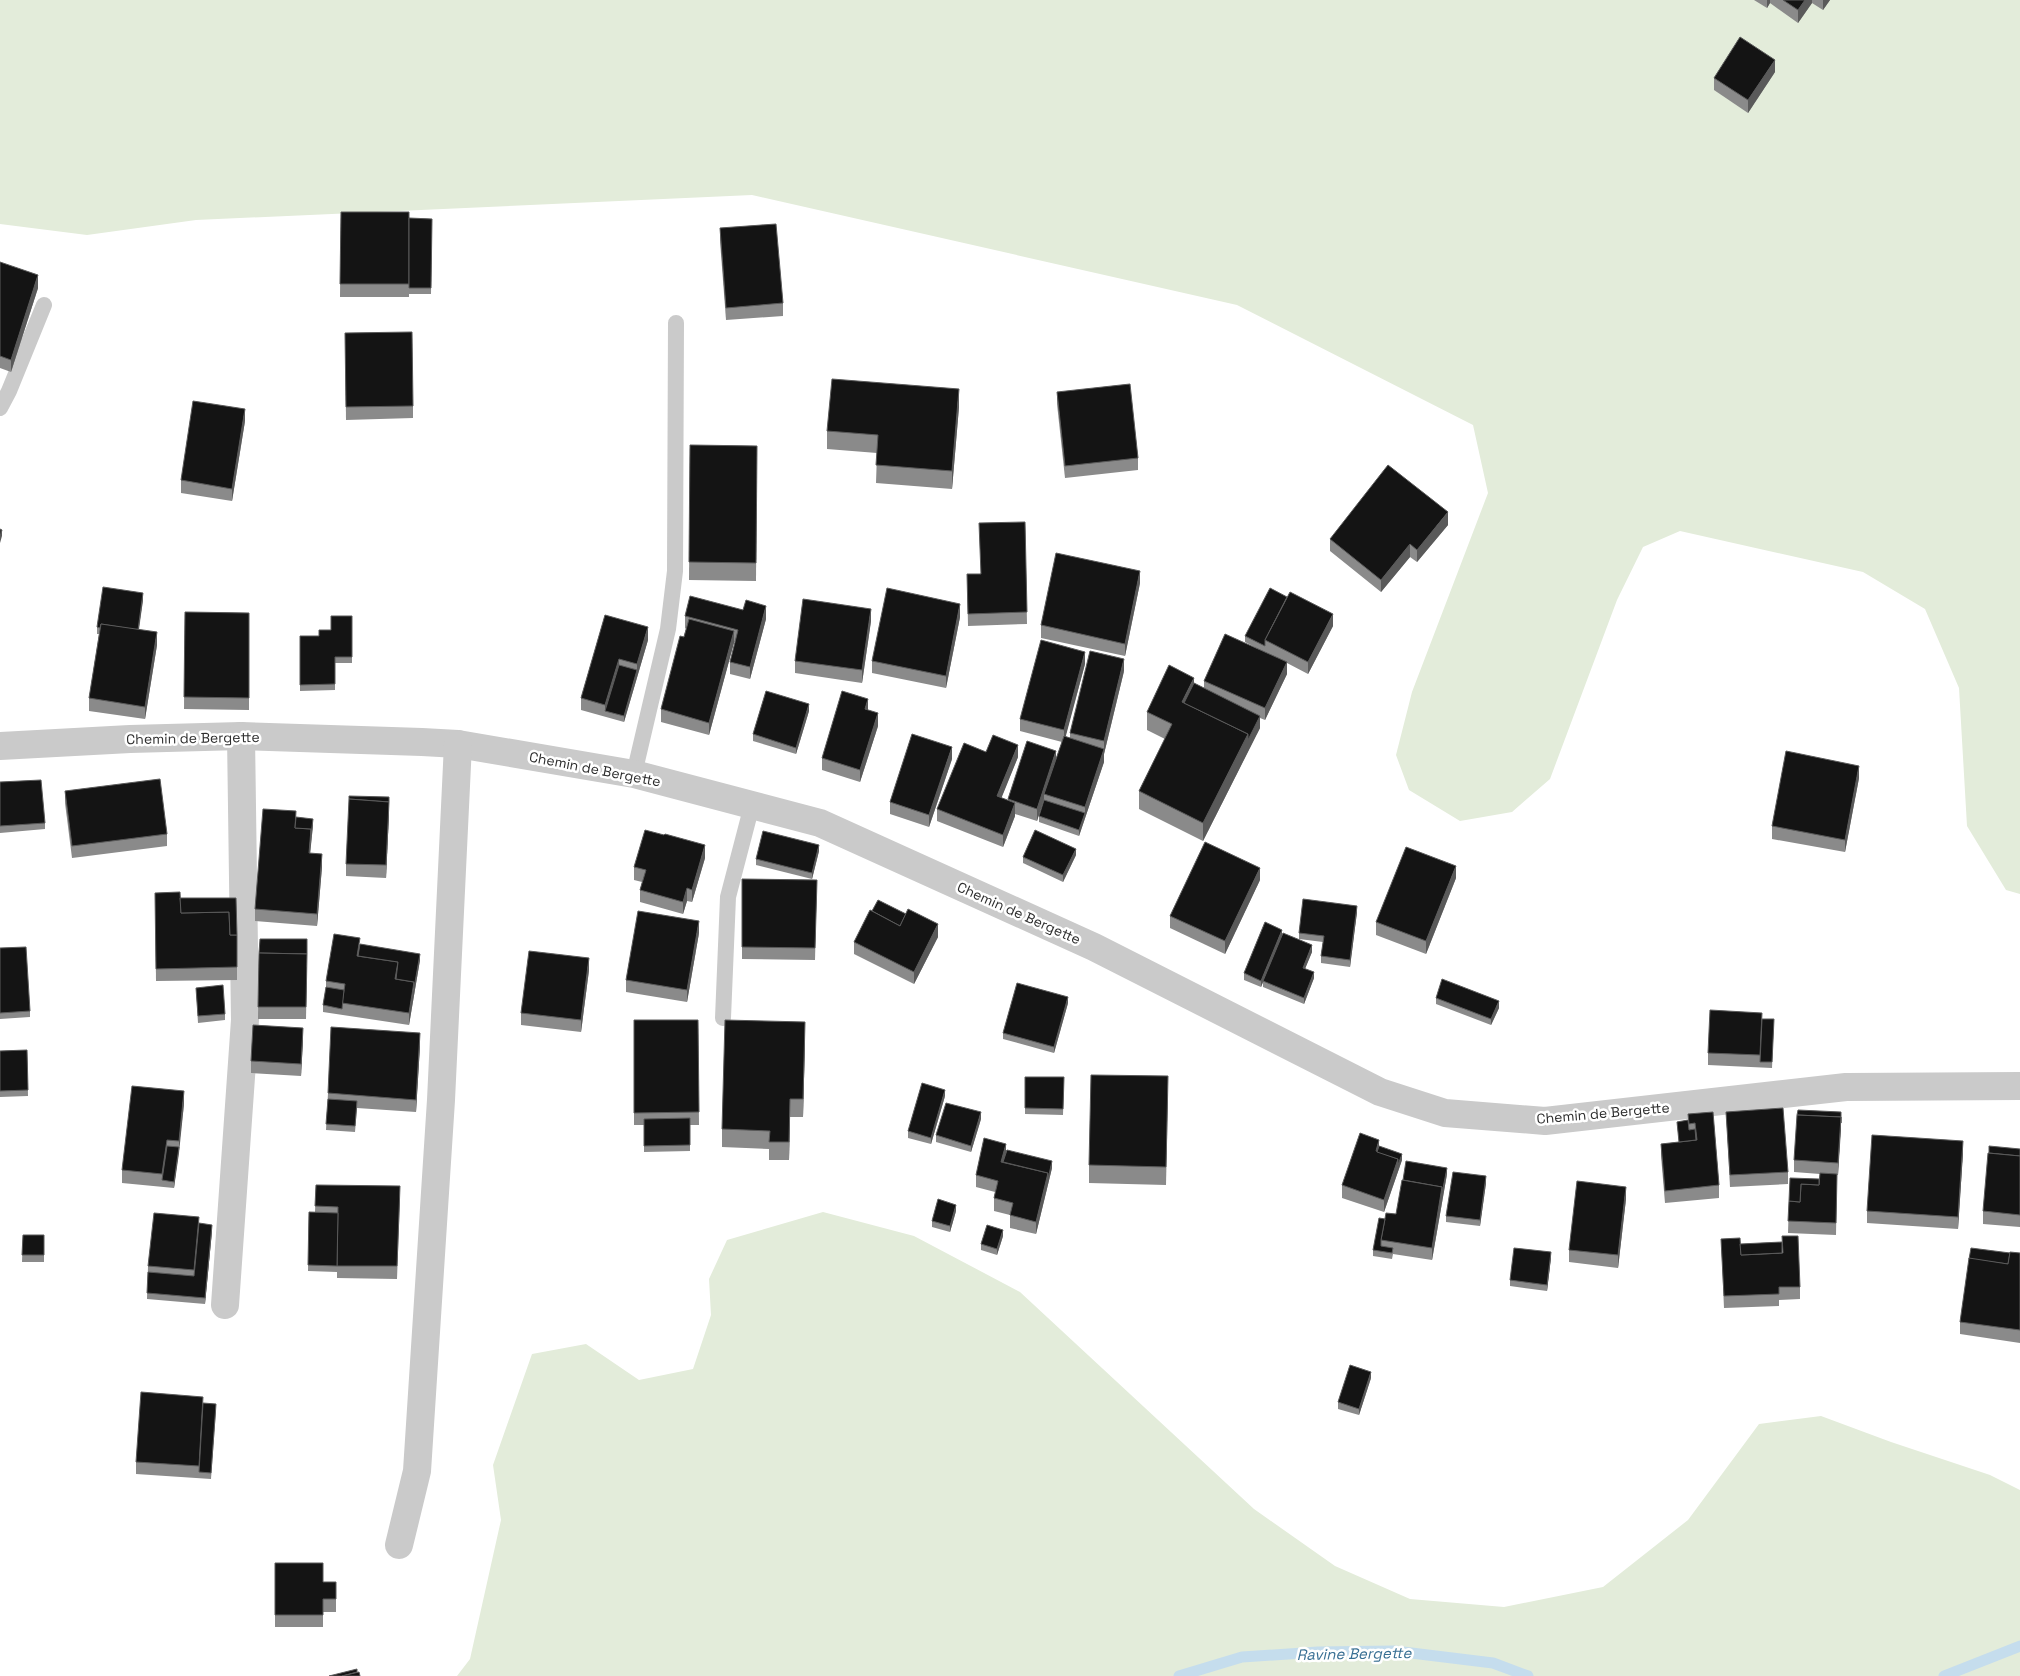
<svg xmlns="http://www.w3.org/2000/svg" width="2020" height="1676" font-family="'Space Grotesk',sans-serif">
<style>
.green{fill:#e3ecda}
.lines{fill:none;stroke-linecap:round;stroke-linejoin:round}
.stream{stroke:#c5dded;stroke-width:11}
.service{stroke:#cacaca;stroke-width:16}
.minor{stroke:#cacaca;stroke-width:28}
.wall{fill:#8a8a8a}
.shaded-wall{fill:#5a5a5a}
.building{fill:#141414;stroke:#5a5a5a}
.labels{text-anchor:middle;stroke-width:5;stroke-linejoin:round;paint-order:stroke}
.street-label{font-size:14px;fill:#2d2d2d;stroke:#fff}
.water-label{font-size:15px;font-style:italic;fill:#386f93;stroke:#fff}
</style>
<rect width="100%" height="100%" fill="#fff"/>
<g class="green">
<polygon points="0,0 2020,0 2020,894 2006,890 1967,826 1959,688 1925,609 1863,572 1680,531 1643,547 1617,600 1550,779 1512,812 1460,821 1409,790 1396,755 1412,692 1488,493 1473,425 1237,305 752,195 196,220 87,235 0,224"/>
<polygon points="823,1212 914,1236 1020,1292 1254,1509 1335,1566 1410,1599 1504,1607 1603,1587 1688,1520 1759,1424 1821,1416 1891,1442 1990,1475 2020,1490 2020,1676 457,1676 470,1659 501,1520 493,1465 532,1354 586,1344 639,1380 693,1369 711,1315 709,1279 727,1240"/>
</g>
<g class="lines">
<g class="stream">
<polyline points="1179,1676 1242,1657 1318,1652 1395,1651 1493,1663 1528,1676"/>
<polyline points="1944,1676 2020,1646"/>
</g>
<g class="service">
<polyline points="0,408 9,391 44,305"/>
<polyline points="634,774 668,629 675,571 676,323"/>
<polyline points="723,1018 728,897 752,805"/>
</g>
<g class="minor">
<polyline points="0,746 130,739 241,736 422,742 458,744 634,774 820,823 1094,947 1380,1092 1445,1113 1545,1121 1846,1087 2020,1086"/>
<polyline points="225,1305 245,1020 241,736"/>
<polyline points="399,1545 417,1471 441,1100 458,744"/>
</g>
</g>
<g class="wall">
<polygon points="1754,0 1830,0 1823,10 1812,3 1798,23 1770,3 1767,8"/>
<polygon points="1775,72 1748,113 1714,90 1714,78"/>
<polygon points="341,212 409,218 432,219 431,294 409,294 409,297 340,297"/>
<polygon points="720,228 783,303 783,316 726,320 720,241"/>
<polygon points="0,262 38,288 11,372 0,368"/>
<polygon points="345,333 413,406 413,418 346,420"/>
<polygon points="1057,392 1138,458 1138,470 1065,478 1057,404"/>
<polygon points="959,407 952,489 876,483 877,453 827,449 827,431"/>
<polygon points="245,421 232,501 181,493 181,480"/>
<polygon points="690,445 757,446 756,581 689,580"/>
<polygon points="1025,522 1027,624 968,626 967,574 980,574"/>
<polygon points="1448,525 1417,562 1410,557 1381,592 1330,551 1330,539"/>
<polygon points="1140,583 1125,656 1041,638 1041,625"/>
<polygon points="143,600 139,630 157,645 145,719 89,711 89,698 99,634 97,634 97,627"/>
<polygon points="185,612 249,613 249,710 184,709"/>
<polygon points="605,615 648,640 624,722 581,710 581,698"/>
<polygon points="352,616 352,663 335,663 335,690 300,691 300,636 319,636 331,630"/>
<polygon points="685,616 766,619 750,679 730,674 730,662 735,642 734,642 709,735 661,722 661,709 686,629 685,628"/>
<polygon points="960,617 946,688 872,673 872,661"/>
<polygon points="871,621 862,683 795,673 795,661"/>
<polygon points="1333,626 1308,674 1287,663 1287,674 1265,720 1260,718 1260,728 1203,841 1139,809 1139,791 1165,739 1147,730 1147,712 1204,688 1204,681 1260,650 1245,642 1245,636"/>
<polygon points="1085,664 1065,737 1070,738 1070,733 1124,671 1104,754 1104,762 1079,836 1039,822 1039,816 1044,799 1037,821 1015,814 1015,816 1003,847 937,821 937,809 986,752 1018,757 1001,798 1008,800 1008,799 1056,758 1062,742 1020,731 1020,719"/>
<polygon points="868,710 878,726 860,782 822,770 822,758"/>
<polygon points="809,711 796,754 753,741 753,734"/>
<polygon points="952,759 929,827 890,814 890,802"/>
<polygon points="1859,778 1845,852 1772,839 1772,826"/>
<polygon points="0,782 45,823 45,829 0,833"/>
<polygon points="65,791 167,834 167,846 72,858 65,803"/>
<polygon points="389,814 386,878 346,876 346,864"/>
<polygon points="296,817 313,825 310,853 322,867 317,926 255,921 255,909"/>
<polygon points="819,851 812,879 756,865 756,859"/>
<polygon points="1076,855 1063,882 1023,863 1023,857"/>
<polygon points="705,858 692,902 687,901 683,914 640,902 640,890 642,882 634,880 634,867"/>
<polygon points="1456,878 1426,954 1376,935 1376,922"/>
<polygon points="742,879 817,880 815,960 742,959"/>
<polygon points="1260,880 1225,954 1170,928 1170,916"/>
<polygon points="155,893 180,898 237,935 237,980 156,981"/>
<polygon points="872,911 906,914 938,937 914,984 854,954 854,942"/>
<polygon points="1357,912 1350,967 1321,963 1321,956 1323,942 1299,939 1299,933"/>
<polygon points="699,933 687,1002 626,992 626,980"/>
<polygon points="1282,936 1312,952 1305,968 1314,978 1304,1004 1263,987 1263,982 1261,987 1244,980 1244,973"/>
<polygon points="360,944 420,960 409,1025 323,1012 323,1005 326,987 326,981"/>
<polygon points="0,948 30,1011 30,1017 0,1019"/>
<polygon points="259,953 307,967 306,1019 258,1019"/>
<polygon points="589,970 581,1032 521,1025 521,1013"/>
<polygon points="196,988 225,1014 225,1020 198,1023"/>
<polygon points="1436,998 1499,1008 1491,1025 1436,1004"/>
<polygon points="1068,1003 1054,1053 1003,1039 1003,1033"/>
<polygon points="1762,1019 1774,1019 1772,1068 1708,1065 1708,1053"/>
<polygon points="634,1020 698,1020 699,1125 690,1125 690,1151 644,1152 644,1125 634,1125"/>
<polygon points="303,1040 301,1076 251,1073 251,1061"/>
<polygon points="805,1040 803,1117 790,1117 789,1160 769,1160 769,1149 722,1147 722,1129"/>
<polygon points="420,1046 416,1112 357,1108 355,1132 326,1130 328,1093"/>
<polygon points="27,1050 28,1096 0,1097 0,1051"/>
<polygon points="1025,1077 1064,1077 1063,1115 1025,1114"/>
<polygon points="1168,1094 1166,1185 1089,1183 1089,1165"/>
<polygon points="945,1096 931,1144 908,1138 908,1131"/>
<polygon points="184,1104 174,1188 122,1183 122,1170"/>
<polygon points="1713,1112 1719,1185 1719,1198 1665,1203 1661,1156 1661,1144 1679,1142 1677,1122 1688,1120"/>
<polygon points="1726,1112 1788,1172 1788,1184 1730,1187"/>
<polygon points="981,1119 971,1152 936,1142 936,1135"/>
<polygon points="1841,1119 1838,1175 1837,1175 1836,1235 1788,1233 1789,1201 1819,1179 1820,1174 1794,1172 1794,1160"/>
<polygon points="1379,1146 1402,1160 1384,1212 1342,1198 1342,1185"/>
<polygon points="2020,1149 2020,1227 1983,1224 1983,1211"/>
<polygon points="1006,1150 1052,1168 1036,1234 1010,1228 1010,1215 994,1211 994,1198 995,1192 976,1187 976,1175"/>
<polygon points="1963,1153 1958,1229 1867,1223 1867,1211"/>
<polygon points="1447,1174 1432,1260 1393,1254 1392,1259 1373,1256 1373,1250 1385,1219 1396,1214"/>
<polygon points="1486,1183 1480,1226 1446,1222 1446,1216"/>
<polygon points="316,1185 400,1198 397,1279 337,1278 337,1272 308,1271 309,1212 315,1212"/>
<polygon points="1626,1199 1618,1268 1569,1262 1569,1250"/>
<polygon points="956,1211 950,1232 932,1227 932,1221"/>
<polygon points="199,1223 212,1231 205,1304 147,1299 148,1266"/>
<polygon points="23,1235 44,1235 44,1262 22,1262"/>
<polygon points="1003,1236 997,1255 981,1250 981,1244"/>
<polygon points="1721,1239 1740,1244 1800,1287 1800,1299 1779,1300 1779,1306 1724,1308"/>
<polygon points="2010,1253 2020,1253 2020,1343 1960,1334 1960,1322"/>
<polygon points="1551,1258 1547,1291 1510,1286 1510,1280"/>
<polygon points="1371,1378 1359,1415 1338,1409 1338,1402"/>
<polygon points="203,1403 216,1410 211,1479 136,1474 136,1462"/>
<polygon points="275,1563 323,1582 336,1582 336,1612 323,1612 323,1627 275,1627"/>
</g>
<g class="shaded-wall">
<polygon points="1767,0 1770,0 1770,3 1767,8"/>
<polygon points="1805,0 1812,0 1812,3 1798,23 1798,10"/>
<polygon points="1823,0 1830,0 1823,10"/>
<polygon points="1775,60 1775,72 1748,113 1748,100"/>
<polygon points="38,275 38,288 11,372 11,360"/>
<polygon points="959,389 959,407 952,489 952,471"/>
<polygon points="245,409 245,421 232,501 232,489"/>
<polygon points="1448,512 1448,525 1417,562 1417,550"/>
<polygon points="2,530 2,536 0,543 0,537"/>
<polygon points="1410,544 1410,557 1381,592 1381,580"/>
<polygon points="1140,571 1140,583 1125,656 1125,644"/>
<polygon points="143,593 143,600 137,640 137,633"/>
<polygon points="960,604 960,617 946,688 946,676"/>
<polygon points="766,606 766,619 750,679 750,667"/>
<polygon points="871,609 871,621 862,683 862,670"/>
<polygon points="1333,614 1333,626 1308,674 1308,662"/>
<polygon points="648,627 648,640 624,722 624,716 637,670 637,664"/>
<polygon points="734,631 734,643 709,735 709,723"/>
<polygon points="157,632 157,645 145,719 145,707"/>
<polygon points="1085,652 1085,664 1064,743 1064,730"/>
<polygon points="619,659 619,671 605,711 605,705"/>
<polygon points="1124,659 1124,671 1104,754 1104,741"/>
<polygon points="1287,662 1287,674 1265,720 1265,708"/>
<polygon points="1194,678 1194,696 1187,710 1182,702"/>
<polygon points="868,699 868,711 865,709"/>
<polygon points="809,704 809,711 796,754 796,748"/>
<polygon points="878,713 878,726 860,782 860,770"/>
<polygon points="1260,716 1260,728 1203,841 1203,823 1248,734"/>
<polygon points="1018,745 1018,757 997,809 997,796"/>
<polygon points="952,747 952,759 929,827 929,815"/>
<polygon points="1104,749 1104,762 1079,836 1079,830 1085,813 1085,807"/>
<polygon points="1056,751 1056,764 1044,794 1044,799 1037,821 1037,809"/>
<polygon points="1859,766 1859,778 1845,852 1845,840"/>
<polygon points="389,802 389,814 386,878 386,865"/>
<polygon points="1015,803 1015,816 1003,847 1003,835"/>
<polygon points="313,819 313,825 309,865 309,853"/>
<polygon points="705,845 705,858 692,902 692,890"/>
<polygon points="819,845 819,851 812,879 812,873"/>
<polygon points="1076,849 1076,855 1063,882 1063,875"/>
<polygon points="322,854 322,867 317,926 317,914"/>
<polygon points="1456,866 1456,878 1426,954 1426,941"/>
<polygon points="1260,868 1260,880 1225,954 1225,941"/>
<polygon points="687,888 687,901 683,914 683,902"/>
<polygon points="1357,906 1357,912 1350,967 1350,960"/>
<polygon points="699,921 699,933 687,1002 687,990"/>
<polygon points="938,924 938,937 914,984 914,972"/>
<polygon points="1282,930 1282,936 1261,987 1261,981"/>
<polygon points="1312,945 1312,952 1303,974 1303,968"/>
<polygon points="420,954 420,960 409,1025 409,1013"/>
<polygon points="589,958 589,970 581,1032 581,1020"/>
<polygon points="1314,972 1314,978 1304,1004 1304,998"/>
<polygon points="1068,997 1068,1003 1054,1053 1054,1047"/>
<polygon points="1499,1001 1499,1008 1491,1025 1491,1019"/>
<polygon points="805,1022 805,1040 803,1117 803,1099"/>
<polygon points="303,1028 303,1040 301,1076 301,1064"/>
<polygon points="420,1033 420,1046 416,1112 416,1100"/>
<polygon points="945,1090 945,1096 931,1144 931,1138"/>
<polygon points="184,1091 184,1104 179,1153 179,1141"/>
<polygon points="790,1099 790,1117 789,1160 789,1142"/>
<polygon points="981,1112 981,1119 971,1152 971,1146"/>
<polygon points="1841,1112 1841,1130 1838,1175 1838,1163"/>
<polygon points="1379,1140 1379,1152 1376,1151"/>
<polygon points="1963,1141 1963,1153 1958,1229 1958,1217"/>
<polygon points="1006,1144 1006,1156 1003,1168 1001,1162"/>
<polygon points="179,1147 179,1153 174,1188 174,1182"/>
<polygon points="1402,1154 1402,1160 1384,1212 1384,1200 1398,1159"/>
<polygon points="1052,1161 1052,1168 1036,1234 1036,1222 1048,1173"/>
<polygon points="1447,1168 1447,1174 1432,1260 1432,1248 1442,1187"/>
<polygon points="1486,1176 1486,1183 1480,1226 1480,1220"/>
<polygon points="1626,1187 1626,1199 1618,1268 1618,1255"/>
<polygon points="956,1205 956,1211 950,1232 950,1226"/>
<polygon points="212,1225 212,1231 205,1304 205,1298"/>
<polygon points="1003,1230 1003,1236 997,1255 997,1249"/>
<polygon points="1551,1252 1551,1258 1547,1291 1547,1285"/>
<polygon points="1371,1372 1371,1378 1359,1415 1359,1409"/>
</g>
<g class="building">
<polygon points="1783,0 1805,0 1798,10"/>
<polygon points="1740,37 1775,60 1748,100 1714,78"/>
<polygon points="341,212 409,212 409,284 340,284"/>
<polygon points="409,218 432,219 431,288 409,288"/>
<polygon points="776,224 783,303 726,308 720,228"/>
<polygon points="0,262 38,275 11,360 0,356"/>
<polygon points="412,332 413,406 346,407 345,333"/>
<polygon points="832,379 959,389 952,471 876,465 878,435 827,431"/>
<polygon points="1130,384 1138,458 1065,466 1057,392"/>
<polygon points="193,401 245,409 232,489 181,480"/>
<polygon points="690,445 757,446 756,563 689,562"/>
<polygon points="1388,465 1448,512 1417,550 1410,544 1381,580 1330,539"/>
<polygon points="1025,522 1027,612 968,614 967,574 981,574 979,523"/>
<polygon points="0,529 2,530 0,537"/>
<polygon points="1056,553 1140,571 1125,644 1041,625"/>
<polygon points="103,587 143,593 138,630 101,624 100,628 97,627"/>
<polygon points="887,588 960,604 946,676 872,661"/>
<polygon points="1270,588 1287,597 1265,640 1265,646 1245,636"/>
<polygon points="1290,592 1333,614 1308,662 1265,640"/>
<polygon points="690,596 743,610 746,600 766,606 750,667 730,662 738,630 685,616"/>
<polygon points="803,599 871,609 862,670 795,661"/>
<polygon points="185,612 249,613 249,698 184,697"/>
<polygon points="605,615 648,627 637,664 619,659 605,705 581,698"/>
<polygon points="331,616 352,616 352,657 335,657 335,684 300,685 300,636 319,636 319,630 331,630"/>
<polygon points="689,619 734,631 709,723 661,709 680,636 684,637"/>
<polygon points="101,624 157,632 145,707 89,698"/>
<polygon points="1225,634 1287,662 1265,708 1204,681"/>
<polygon points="1041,640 1085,652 1064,730 1020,719"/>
<polygon points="1090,651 1124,659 1104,741 1070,733"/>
<polygon points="619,665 637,670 624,716 605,711"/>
<polygon points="1169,665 1194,678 1182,702 1248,734 1203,823 1139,791 1172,724 1147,712"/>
<polygon points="1194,683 1260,716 1248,740 1248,734 1184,703"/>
<polygon points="766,691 809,704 796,748 753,734"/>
<polygon points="842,691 868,699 865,709 878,713 860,770 822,758"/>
<polygon points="912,734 952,747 929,815 890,802"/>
<polygon points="993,735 1018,745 997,796 1015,803 1003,835 937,809 964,743 986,752"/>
<polygon points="1064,736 1104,749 1085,807 1044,794"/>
<polygon points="1027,741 1056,751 1037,809 1008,799"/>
<polygon points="1786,751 1859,766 1845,840 1772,826"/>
<polygon points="160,779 167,834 72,846 65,791"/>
<polygon points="41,780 45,823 0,826 0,782"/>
<polygon points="349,796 389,797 389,802 349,799"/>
<polygon points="349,799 389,802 386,865 346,864"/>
<polygon points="1044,800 1085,813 1079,830 1039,816"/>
<polygon points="263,809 296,811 295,828 311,829 309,853 322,854 317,914 255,909"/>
<polygon points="296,817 313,819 311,835 311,829 295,828"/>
<polygon points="645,830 664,835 665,834 705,845 692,890 687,888 683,902 640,890 646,870 634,867"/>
<polygon points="1035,830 1076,849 1063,875 1023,857"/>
<polygon points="763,831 819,845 812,873 756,859"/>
<polygon points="1205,842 1260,868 1225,941 1170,916"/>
<polygon points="1406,847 1456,866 1426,941 1376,922"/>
<polygon points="742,879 817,880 815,948 742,947"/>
<polygon points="180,892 181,913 229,912 230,935 237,935 237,967 156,969 155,893"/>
<polygon points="180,898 236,898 237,935 230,935 229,912 181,913"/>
<polygon points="1303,899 1357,906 1350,960 1321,956 1324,936 1299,933"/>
<polygon points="878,900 906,914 900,926 872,911"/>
<polygon points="908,909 938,924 914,972 854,942 870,910 900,926"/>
<polygon points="638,911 699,921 687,990 626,980"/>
<polygon points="1265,922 1282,930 1261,981 1244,973"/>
<polygon points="1283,933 1312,945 1303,968 1314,972 1304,998 1263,981"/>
<polygon points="334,934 360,938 357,956 398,962 395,979 414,982 409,1013 342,1003 345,984 326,981"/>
<polygon points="260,939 307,939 307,954 259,953"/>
<polygon points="360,944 420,954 414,988 414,982 396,979 398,962 358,956"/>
<polygon points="26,947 30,1011 0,1013 0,948"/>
<polygon points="529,951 589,958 581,1020 521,1013"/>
<polygon points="259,953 307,954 306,1007 258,1007"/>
<polygon points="1442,979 1499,1001 1491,1019 1436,998"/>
<polygon points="1017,983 1068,997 1054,1047 1003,1033"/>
<polygon points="223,985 225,1014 198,1016 196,988"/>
<polygon points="326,987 344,990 342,1009 323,1005"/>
<polygon points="1710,1010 1762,1013 1760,1055 1708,1053"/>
<polygon points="1762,1019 1774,1019 1772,1062 1760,1062"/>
<polygon points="634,1020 698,1020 699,1112 634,1113"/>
<polygon points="725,1020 805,1022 803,1099 790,1099 789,1142 769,1142 770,1131 722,1129"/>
<polygon points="253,1025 303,1028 301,1064 251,1061"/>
<polygon points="331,1027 420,1033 416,1100 328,1093"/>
<polygon points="27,1050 28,1090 0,1091 0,1051"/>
<polygon points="1091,1075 1168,1076 1166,1167 1089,1165"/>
<polygon points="1025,1077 1064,1077 1063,1109 1025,1108"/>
<polygon points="922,1083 945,1090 931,1138 908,1131"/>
<polygon points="132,1086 184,1091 179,1141 167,1140 162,1174 122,1170"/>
<polygon points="328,1099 357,1101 355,1126 326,1124"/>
<polygon points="946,1103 981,1112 971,1146 936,1135"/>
<polygon points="1783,1108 1788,1172 1730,1175 1726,1112"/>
<polygon points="1798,1110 1841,1112 1841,1123 1841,1117 1797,1115"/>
<polygon points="1713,1112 1719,1185 1665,1191 1661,1144 1697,1140 1695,1123 1689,1124 1688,1114"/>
<polygon points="1797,1115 1841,1117 1838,1163 1794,1160"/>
<polygon points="690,1118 690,1145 644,1146 644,1119"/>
<polygon points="1688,1120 1689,1130 1695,1129 1696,1140 1679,1142 1677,1122"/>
<polygon points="1360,1133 1379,1140 1376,1151 1398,1159 1384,1200 1342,1185"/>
<polygon points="1872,1135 1963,1141 1958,1217 1867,1211"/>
<polygon points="984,1138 1006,1144 1001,1162 1048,1173 1036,1222 1010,1215 1013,1203 994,1198 998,1181 976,1175"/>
<polygon points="167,1146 179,1147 174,1182 162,1180"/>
<polygon points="1379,1146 1402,1154 1398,1165 1398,1159 1377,1152"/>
<polygon points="1989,1146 2020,1149 2020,1156 1989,1153"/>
<polygon points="1007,1150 1052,1161 1048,1179 1048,1173 1003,1162"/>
<polygon points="1988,1153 2020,1156 2020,1215 1983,1211"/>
<polygon points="1406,1161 1447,1168 1442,1193 1442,1187 1403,1180"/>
<polygon points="1453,1172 1486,1176 1480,1220 1446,1216"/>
<polygon points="1820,1173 1837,1174 1836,1223 1788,1221 1789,1201 1800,1202 1801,1184 1819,1185"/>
<polygon points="1790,1178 1819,1179 1819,1185 1801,1184 1800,1202 1789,1201"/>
<polygon points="1402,1180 1442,1187 1432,1248 1381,1240 1386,1213 1396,1214"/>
<polygon points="1577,1181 1626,1187 1618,1255 1569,1250"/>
<polygon points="316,1185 400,1186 397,1266 337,1266 338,1207 315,1206"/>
<polygon points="938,1199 956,1205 950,1226 932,1221"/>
<polygon points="309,1212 338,1213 337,1266 308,1265"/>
<polygon points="154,1213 199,1217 194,1270 148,1266"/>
<polygon points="1379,1218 1385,1219 1381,1240 1381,1246 1393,1248 1392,1253 1373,1250"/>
<polygon points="199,1223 212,1225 205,1298 147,1293 148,1272 194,1276"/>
<polygon points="987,1225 1003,1230 997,1249 981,1244"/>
<polygon points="23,1235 44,1235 44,1255 22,1255"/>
<polygon points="1782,1236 1798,1236 1800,1287 1779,1287 1779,1294 1724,1296 1721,1239 1740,1238 1741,1255 1783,1253"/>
<polygon points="1782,1242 1782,1253 1741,1255 1740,1244"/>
<polygon points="1514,1248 1551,1252 1547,1285 1510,1280"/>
<polygon points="1971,1248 2010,1253 2008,1264 1969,1259"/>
<polygon points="2010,1252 2020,1253 2020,1330 1960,1322 1969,1258 2008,1264"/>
<polygon points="1350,1365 1371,1372 1359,1409 1338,1402"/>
<polygon points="141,1392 203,1397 199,1466 136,1462"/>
<polygon points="203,1403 216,1404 211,1473 199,1472"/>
<polygon points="275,1563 323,1563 323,1582 336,1582 336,1599 323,1599 323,1615 275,1615"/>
<polygon points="357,1669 357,1672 342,1676 329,1676"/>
<polygon points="359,1672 360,1676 342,1676"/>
</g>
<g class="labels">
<g class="street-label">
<text transform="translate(193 738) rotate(-1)" y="5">Chemin de Bergette</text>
<text transform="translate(595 769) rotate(11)" y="5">Chemin de Bergette</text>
<text transform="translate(1019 913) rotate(24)" y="5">Chemin de Bergette</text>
<text transform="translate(1603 1113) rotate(-5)" y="5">Chemin de Bergette</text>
</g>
<g class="water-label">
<text transform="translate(1354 1654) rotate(-1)" y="5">Ravine Bergette</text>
</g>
</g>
</svg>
